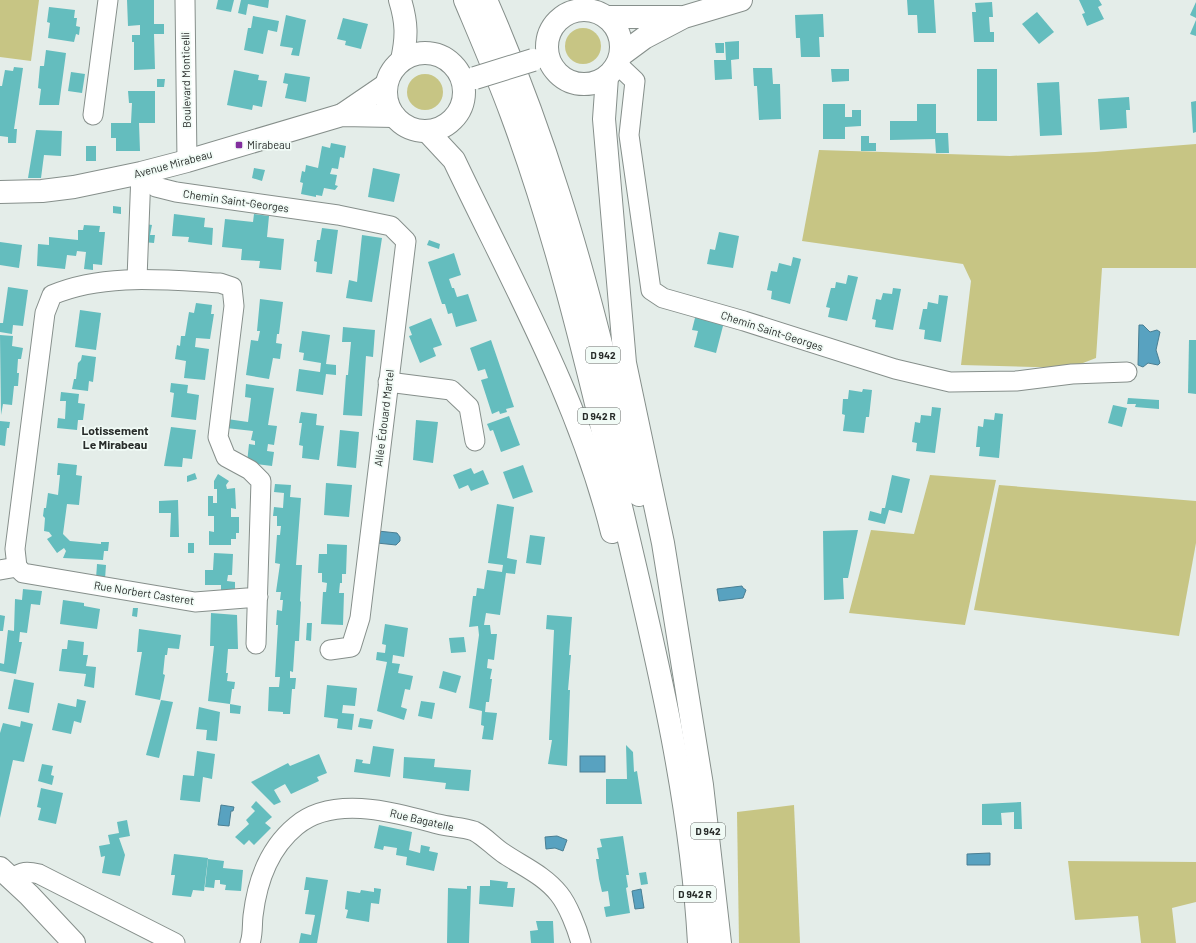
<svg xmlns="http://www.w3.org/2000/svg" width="1196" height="943" font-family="Barlow,sans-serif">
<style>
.green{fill:#c7c584}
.water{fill:#58a2c0;stroke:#4a7f93}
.building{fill:#64bdbe}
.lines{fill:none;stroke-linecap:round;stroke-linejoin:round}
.minor-casing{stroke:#868f8b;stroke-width:21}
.major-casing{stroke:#868f8b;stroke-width:24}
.minor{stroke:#fff;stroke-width:19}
.major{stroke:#fff;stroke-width:22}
.major-bridge-casing{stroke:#868f8b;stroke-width:24;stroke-linecap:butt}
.major-bridge{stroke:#fff;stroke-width:22}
.poi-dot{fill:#812e9d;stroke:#f1fbf6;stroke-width:1.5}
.labels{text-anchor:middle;stroke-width:3.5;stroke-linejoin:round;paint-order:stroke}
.shield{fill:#f1fbf6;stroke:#646a67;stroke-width:1}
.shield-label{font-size:10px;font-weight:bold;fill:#282c2a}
.street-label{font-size:11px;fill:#282c2a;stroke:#f1fbf6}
.poi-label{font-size:11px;fill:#282c2a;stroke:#f1fbf6;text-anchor:start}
.neighbourhood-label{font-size:12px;font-weight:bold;fill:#282c2a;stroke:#f1fbf6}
</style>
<rect width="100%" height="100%" fill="#e4ede9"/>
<g class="green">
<polygon points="0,0 39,0 31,61 0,57"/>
<circle cx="583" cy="46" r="18"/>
<circle cx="425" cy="92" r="18"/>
<polygon points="1196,144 1196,268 1102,268 1096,358 1070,368 961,365 971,281 963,264 802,241 819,150 1010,156 1095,152"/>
<polygon points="930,475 996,480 965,625 849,613 871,530 914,534"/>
<polygon points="999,485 1196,501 1196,543 1179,636 974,610"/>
<polygon points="794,805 800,943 739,943 737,812"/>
<polygon points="1068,861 1196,862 1196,902 1172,908 1176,943 1141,943 1138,916 1075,920"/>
</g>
<g class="water">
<polygon points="1139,325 1143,325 1150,332 1157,330 1160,332 1156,350 1160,363 1158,365 1148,363 1143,367 1138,365"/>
<polygon points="378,531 397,533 400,537 400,541 396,545 377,543"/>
<polygon points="742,586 743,588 746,590 743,598 719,601 717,589"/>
<rect x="580" y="756" width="25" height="16"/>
<polygon points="221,805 234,807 233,811 231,811 229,826 218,825"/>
<polygon points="557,836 567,840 563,851 555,848 546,849 545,837"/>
<polygon points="990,853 990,865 967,865 967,854"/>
<polygon points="641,889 644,908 635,909 632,891"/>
</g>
<g class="building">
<polygon points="127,0 154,0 154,24 164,24 164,34 154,34 155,69 134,70 134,42 132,42 132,35 140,35 140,25 128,26"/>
<polygon points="218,0 234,0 231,12 216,9"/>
<polygon points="241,0 269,0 268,8 248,4 246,15 238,13"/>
<polygon points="907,0 934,0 936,33 918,33 917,15 908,15"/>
<polygon points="1079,0 1099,0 1102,5 1098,7 1104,19 1087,26 1082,14 1085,13"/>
<polygon points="992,2 993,17 989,17 990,32 994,32 994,42 974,42 972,12 976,12 975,3"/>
<polygon points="1196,2 1196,18 1190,15"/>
<polygon points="49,7 75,10 74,18 77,18 76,26 80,27 79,35 76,34 74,42 48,38 50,23 47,22"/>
<polygon points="1037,12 1054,32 1039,44 1022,24"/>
<polygon points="823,14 824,37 819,37 820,57 801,57 800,38 796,38 795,15"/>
<polygon points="286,15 306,20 299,56 291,55 293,48 280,46"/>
<polygon points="253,16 279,21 277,32 268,30 263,54 244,50 248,28 251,28"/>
<polygon points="343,18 368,24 361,49 345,45 346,41 337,39"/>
<polygon points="1196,20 1196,36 1190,34"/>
<polygon points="739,41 739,59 731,60 732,79 715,80 714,60 726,60 725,42"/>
<polygon points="715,43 724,43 724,53 716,53"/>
<polygon points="46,50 66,53 59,105 39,105 41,89 38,88 40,66 44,66"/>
<polygon points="14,67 23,68 14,129 17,129 16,143 8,143 8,137 0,136 0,86 2,86 5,70 13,71"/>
<polygon points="753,68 772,68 773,84 780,84 781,119 759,120 757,86 754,86"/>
<polygon points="831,69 849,69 849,81 832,82"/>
<rect x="977" y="69" width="20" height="52"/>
<polygon points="234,70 259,75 258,80 267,81 262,107 253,105 252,110 227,105"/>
<polygon points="71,72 85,74 82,93 68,91"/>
<polygon points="285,73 310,77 306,102 285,98 288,84 283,83"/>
<polygon points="157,79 165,79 164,87 157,87"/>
<polygon points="1059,82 1062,135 1040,136 1037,83"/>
<polygon points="128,91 155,91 155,123 139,123 140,151 116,151 116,138 111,138 111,123 131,123 132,103 129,103"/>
<polygon points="1129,97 1130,110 1126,110 1127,128 1100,130 1098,99"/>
<polygon points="1196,101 1196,132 1193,133 1191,102"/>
<polygon points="823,104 845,104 845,117 852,117 852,110 861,110 861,126 845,127 845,139 823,139"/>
<polygon points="917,104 936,104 936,133 948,133 949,153 936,153 935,139 890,140 890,121 917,121"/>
<polygon points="36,130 62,131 61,156 44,155 41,178 28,178"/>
<polygon points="861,136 869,136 869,143 876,143 876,151 861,151"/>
<polygon points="331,143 346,146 344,158 340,157 338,169 332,168 330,174 337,175 335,185 338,186 335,190 324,188 322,196 316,195 316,197 301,194 303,183 300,182 302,171 305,172 306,165 318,168 322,146 330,148"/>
<rect x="86" y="146" width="10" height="15"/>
<polygon points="254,168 265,170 262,181 252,178"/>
<polygon points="373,168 400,174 394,202 368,197"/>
<polygon points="113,206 121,207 121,214 113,213"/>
<polygon points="174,214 205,218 204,227 213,228 212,245 188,242 189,237 172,236"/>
<polygon points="254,214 269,216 267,237 284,239 281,270 259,268 260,261 241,260 242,249 222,247 225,219 253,222"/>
<polygon points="145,224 152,225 150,235 155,235 154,243 143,242"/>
<polygon points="84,225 100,226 99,232 105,232 102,265 93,264 93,270 84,269 86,252 77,251 76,256 67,255 65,269 37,266 38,244 49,245 49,237 78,240 78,230 83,230"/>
<polygon points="322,228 338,230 332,274 316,272 317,262 314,261 317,240 320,240"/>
<polygon points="719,232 739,236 733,268 707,264 710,249 715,250"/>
<polygon points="362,235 382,238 372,302 346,298 349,280 357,282"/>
<polygon points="429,240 440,244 439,249 427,245"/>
<polygon points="0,242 22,245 19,268 0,265"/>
<polygon points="454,253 461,275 449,279 452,288 454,288 457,297 468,294 477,321 456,327 452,313 448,314 445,304 442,304 428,262"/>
<polygon points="793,257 801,259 790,304 771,299 772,291 767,290 771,271 777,272 779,263 791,266"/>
<polygon points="848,275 858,277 847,321 828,317 830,308 826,307 831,288 835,288 836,282 846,284"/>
<polygon points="8,287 28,290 23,326 13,325 12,334 0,332 0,323 3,323"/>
<polygon points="893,288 901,289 893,330 875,327 876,320 872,319 876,299 881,300 883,293 892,294"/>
<polygon points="939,295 948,296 941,342 924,339 925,330 919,329 923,309 927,309 928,302 938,304"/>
<polygon points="260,299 283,302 279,334 277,334 276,343 282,344 280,359 273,358 269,379 246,375 251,340 258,341 260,331 257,331"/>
<polygon points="196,303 212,305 211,314 214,314 210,339 196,338 195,347 209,349 205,380 184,378 186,361 175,359 177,345 180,346 181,336 185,336 189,312 194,313"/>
<polygon points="80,310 101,313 96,350 75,347"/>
<polygon points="696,314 724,322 716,353 694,347 698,331 692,330"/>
<polygon points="431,318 442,345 433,348 436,356 420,363 409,336 412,335 409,327"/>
<polygon points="343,327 375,330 373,357 366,356 362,416 343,415 346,375 348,375 351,342 342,342"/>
<polygon points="302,331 330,335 326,364 336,365 336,375 326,374 323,395 296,391 299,369 320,372 321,363 303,360 304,353 299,352"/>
<polygon points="0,335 13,336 12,346 23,348 21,359 18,359 17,373 19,373 18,386 14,386 12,405 3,404 1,415"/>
<polygon points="491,340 514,407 506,409 507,412 500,414 499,411 492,414 481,380 488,378 485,369 478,371 470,348"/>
<polygon points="1189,340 1196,340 1196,394 1188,393"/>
<polygon points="82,355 96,357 93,382 89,381 88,391 72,389 74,379 76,379 78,363 81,360"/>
<polygon points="171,383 188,385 187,393 199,395 196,420 171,417 174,393 170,392"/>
<polygon points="246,384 274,388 268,425 277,426 274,445 268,444 267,451 274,452 272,466 247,463 249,444 255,445 255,441 251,440 253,431 226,428 227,419 248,422 251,398 245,397"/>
<polygon points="863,389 872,390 869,417 866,417 864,433 843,431 845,415 842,414 843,399 848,399 849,390 862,392"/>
<polygon points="61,392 79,394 78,403 85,404 83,420 78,420 77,430 57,428 58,418 65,419 66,401 60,401"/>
<polygon points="1128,398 1159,400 1159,409 1135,407 1136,404 1127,404"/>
<polygon points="1113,405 1127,408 1122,427 1108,423"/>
<polygon points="932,407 941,408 935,453 916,451 917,443 912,442 915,422 920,423 921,415 931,416"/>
<polygon points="301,412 317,414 316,425 324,426 319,460 302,458 303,446 299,445 302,423 299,423"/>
<polygon points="995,413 1003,414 999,458 979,456 980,447 976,447 978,426 983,427 984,419 994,420"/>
<polygon points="509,416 520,445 501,452 493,430 490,431 487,424"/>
<polygon points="416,420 438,422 433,463 413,460"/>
<polygon points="0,421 10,422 9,428 7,428 5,446 0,445"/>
<polygon points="171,427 196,430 192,459 183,458 182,467 164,466"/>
<polygon points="340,430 359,432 356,468 337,466"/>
<polygon points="58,463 77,465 76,475 82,476 79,505 67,504 63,534 70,541 101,544 101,542 109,542 108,551 104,551 103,560 63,558 66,551 64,548 57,553 47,539 52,536 49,532 44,531 45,518 43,516 44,508 46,508 48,493 58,495 60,475 57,475"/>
<polygon points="523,465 533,492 513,499 503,472"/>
<polygon points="471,468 474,474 483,470 489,484 471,491 468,485 459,489 453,475"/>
<polygon points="195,473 197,479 187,482 187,476"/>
<polygon points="218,474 229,481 226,485 227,489 235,488 236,509 231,508 231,517 239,517 239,533 236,533 236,539 231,539 231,545 209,545 209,531 214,532 214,516 208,516 208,496 213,496 213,503 217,503 217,489 214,489 214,481"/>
<polygon points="892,475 910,479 902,513 889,510 885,524 868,520 870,511 881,514 882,508 885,508"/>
<polygon points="326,483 352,485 349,517 324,515"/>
<polygon points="275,484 291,485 290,497 301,498 296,565 302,565 300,601 301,602 299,641 295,641 293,672 290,671 290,678 296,678 295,689 292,689 290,714 283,714 283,712 268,711 269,687 279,687 280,677 275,677 278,625 276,625 277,610 282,611 283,600 280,600 281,592 276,592 280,564 275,563 277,535 280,535 281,526 277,526 277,516 273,516 274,507 283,508 284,493 274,492"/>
<polygon points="178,500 179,537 170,537 171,513 159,513 159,501"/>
<polygon points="497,504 514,507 507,558 517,560 515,574 506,573 500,615 486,613 484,625 490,625 491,634 497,634 494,660 488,659 487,668 492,669 490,679 492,679 489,702 486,702 485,712 497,713 493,740 482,739 484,726 481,725 482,711 469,708 479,635 478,626 469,627 473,596 476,596 477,588 484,589 487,570 502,572 503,565 488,563"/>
<polygon points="858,530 848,578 843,578 844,599 824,600 823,531"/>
<polygon points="530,535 545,537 541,565 526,563"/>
<rect x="188" y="543" width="6" height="10"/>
<polygon points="327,544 347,545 346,574 342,574 342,583 340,583 339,593 344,593 343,625 321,624 323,592 326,592 327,583 322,582 322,573 318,573 319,554 327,554"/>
<polygon points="214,553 233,554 232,575 228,575 227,581 235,582 235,590 221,593 221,585 205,585 205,570 213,570"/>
<polygon points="97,564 106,565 105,579 96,579"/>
<polygon points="23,589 42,591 40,605 31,604 27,633 20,632 19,642 22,642 16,674 0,671 0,663 4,664 8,630 14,631 15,599 22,600"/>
<polygon points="63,600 84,603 84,606 100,609 97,629 60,624"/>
<polygon points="133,608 138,608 137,617 132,616"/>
<polygon points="211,613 237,615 238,649 228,649 226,673 228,673 227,681 235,682 234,689 232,689 230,704 208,701 214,646 210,646"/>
<polygon points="0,615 5,616 3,631 0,631"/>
<polygon points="547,615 572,617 569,655 571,655 568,690 570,690 567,766 548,764 552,740 549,740 554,630 546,629"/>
<polygon points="307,623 312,623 311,641 306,640"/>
<polygon points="385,624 408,628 404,657 393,655 392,663 400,664 398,673 413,676 410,690 405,689 401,707 407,709 404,720 377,711 387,662 376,660 377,652 385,653 386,645 382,644"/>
<polygon points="139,629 181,635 179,649 168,648 167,655 165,655 163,674 165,675 160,700 135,695 142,652 137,652"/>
<polygon points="464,637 466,652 451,653 449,638"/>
<polygon points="68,640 84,642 83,655 88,655 86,666 96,667 94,688 84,686 86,674 59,671 62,649 67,649"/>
<polygon points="443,671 461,676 456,693 439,688"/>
<polygon points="14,679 34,683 29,713 8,709"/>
<polygon points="327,685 357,688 355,706 343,705 342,713 354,714 352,730 337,728 338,719 324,717"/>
<polygon points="77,699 86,701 81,723 74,721 71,734 52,730 58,703 76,707"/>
<polygon points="161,700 173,702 159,758 146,755"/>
<polygon points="421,701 435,703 432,719 418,716"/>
<polygon points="230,704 241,706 240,714 230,713"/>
<polygon points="199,707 220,712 217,741 206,740 207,730 196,729"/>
<polygon points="360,718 373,720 371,729 358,727"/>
<polygon points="21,721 33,724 24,762 13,760 0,818 0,733 3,723 20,727"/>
<polygon points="626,745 633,752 634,772 637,771 642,804 606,804 606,779 627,779"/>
<polygon points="373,746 394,749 390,777 354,772 356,759 363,760 362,763 370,764"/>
<polygon points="197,751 215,754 212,779 203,777 200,802 180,800 183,775 194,776"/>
<polygon points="319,754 327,773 317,777 319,781 291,794 285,784 274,790 281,802 274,805 251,782 288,763 290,766"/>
<polygon points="404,757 435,759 434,767 471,770 469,791 445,789 446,783 403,778"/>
<polygon points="42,764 53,766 51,775 54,776 52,785 38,781"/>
<polygon points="41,788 63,793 56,824 38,820 41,808 37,807"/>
<polygon points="256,801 272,817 265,823 271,828 254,845 249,840 244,845 235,837 249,824 246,820 255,811 251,807"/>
<polygon points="1021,802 1022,829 1014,829 1014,812 1001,813 1002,825 982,825 982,804"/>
<polygon points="127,820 130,836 119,838 125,855 120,876 102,873 105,856 101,857 99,846 110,844 108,835 119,833 117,822"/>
<polygon points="379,825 412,832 409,850 420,853 421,845 430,847 429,851 438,853 434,871 406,865 407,857 396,855 397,848 384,846 383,850 374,848"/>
<polygon points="623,836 629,875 626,875 628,887 626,888 630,913 606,917 604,907 610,906 608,891 602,892 599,879 596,859 599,859 597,848 602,847 600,839"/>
<polygon points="174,854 208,858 204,891 193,890 191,897 172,895 175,875 171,875"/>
<polygon points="208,859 224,861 223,868 243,870 241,891 225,890 226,885 220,884 220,880 215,880 214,888 205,887"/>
<polygon points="646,872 648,884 641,885 639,873"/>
<polygon points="306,877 328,880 317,943 299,943 301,933 311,935 315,915 305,914 309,890 304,890"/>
<polygon points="490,880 508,882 507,888 515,888 513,907 479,904 480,886 490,886"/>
<polygon points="467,886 471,886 469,943 447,943 448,888 467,889"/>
<polygon points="374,888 381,889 379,904 371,903 369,922 346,918 348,910 345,909 347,891 360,893 361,890 374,892"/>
<polygon points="536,921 553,921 554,943 531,943 530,931 538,930"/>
</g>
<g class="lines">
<defs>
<g id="minor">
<polyline points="185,0 187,161"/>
<polyline points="617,64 635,81 629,135 651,290 663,298 744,321 895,369 950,382 1016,381 1072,374 1127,372"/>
<polyline points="93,115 108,0"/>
<polyline points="141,173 156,187 176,192 338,215 391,226 406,241 360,618 351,647 330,650"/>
<polyline points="137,279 141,173"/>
<polyline points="388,382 451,390 469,407 475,441"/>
<polyline points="0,570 17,567"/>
<path d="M256,644L261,481L250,470L226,457L218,437L234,306L232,287L220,283C165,280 104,273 52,295L45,313L15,549L17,567L23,573L195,602L258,597"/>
<path d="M12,879C22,871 27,871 39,874L175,943"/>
<path d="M250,943C253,935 252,925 253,916C257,882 268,849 296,826C334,794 396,813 438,824C449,827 463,827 474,831C484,836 494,847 503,853C522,866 544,875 559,894C568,905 577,928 581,943"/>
</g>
<g id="major">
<path d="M400,0C407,23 407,37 402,60"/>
<path d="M465,0C481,38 497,75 511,113C560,245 591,383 624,519C657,659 691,799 699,943"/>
<path d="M486,0C514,64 538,128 559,195C591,294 613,395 639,495"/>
<circle cx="584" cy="47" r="37"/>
<polyline points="607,17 679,17"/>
<circle cx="425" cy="92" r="39"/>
<polyline points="621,55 644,38 684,17 741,0"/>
<polyline points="607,77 604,119 625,363 663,543 702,785 720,943"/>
<polyline points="342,115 386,85"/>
<path d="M427,131L454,160C512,282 579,400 612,532"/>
<polyline points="0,192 42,191 74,187 141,173 187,161 342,115 394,116"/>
<polyline points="0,868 29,895 74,943"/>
</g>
</defs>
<use href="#minor" class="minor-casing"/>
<use href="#major" class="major-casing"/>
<use href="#minor" class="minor"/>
<use href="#major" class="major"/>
<defs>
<polyline id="major-bridge" points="475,78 533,60"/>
</defs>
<use href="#major-bridge" class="major-bridge-casing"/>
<use href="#major-bridge" class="major-bridge"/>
</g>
<rect class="poi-dot" x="235" y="141" width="8" height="8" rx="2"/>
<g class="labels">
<g class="shield">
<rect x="586" y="347" width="34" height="16" rx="3"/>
<rect x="578" y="408" width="42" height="16" rx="3"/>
<rect x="691" y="823" width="34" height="16" rx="3"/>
<rect x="674" y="886" width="42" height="16" rx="3"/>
</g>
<g class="shield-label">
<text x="603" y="359">D 942</text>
<text x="599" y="420">D 942 R</text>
<text x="708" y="835">D 942</text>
<text x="695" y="898">D 942 R</text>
</g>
<g class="street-label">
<text transform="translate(186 80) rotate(-91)" y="4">Boulevard Monticelli</text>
<text transform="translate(173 164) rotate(-15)" y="4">Avenue Mirabeau</text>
<text transform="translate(236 201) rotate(8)" y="4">Chemin Saint-Georges</text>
<text transform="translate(772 331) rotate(18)" y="4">Chemin Saint-Georges</text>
<text transform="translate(384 418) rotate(-83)" y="4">Allée Édouard Martel</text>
<text transform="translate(144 593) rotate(9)" y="4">Rue Norbert Casteret</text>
<text transform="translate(422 820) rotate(13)" y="4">Rue Bagatelle</text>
</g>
<g class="poi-label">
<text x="247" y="149">Mirabeau</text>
</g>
<g class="neighbourhood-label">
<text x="115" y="435">Lotissement<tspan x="115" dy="14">Le Mirabeau</tspan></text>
</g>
</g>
</svg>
